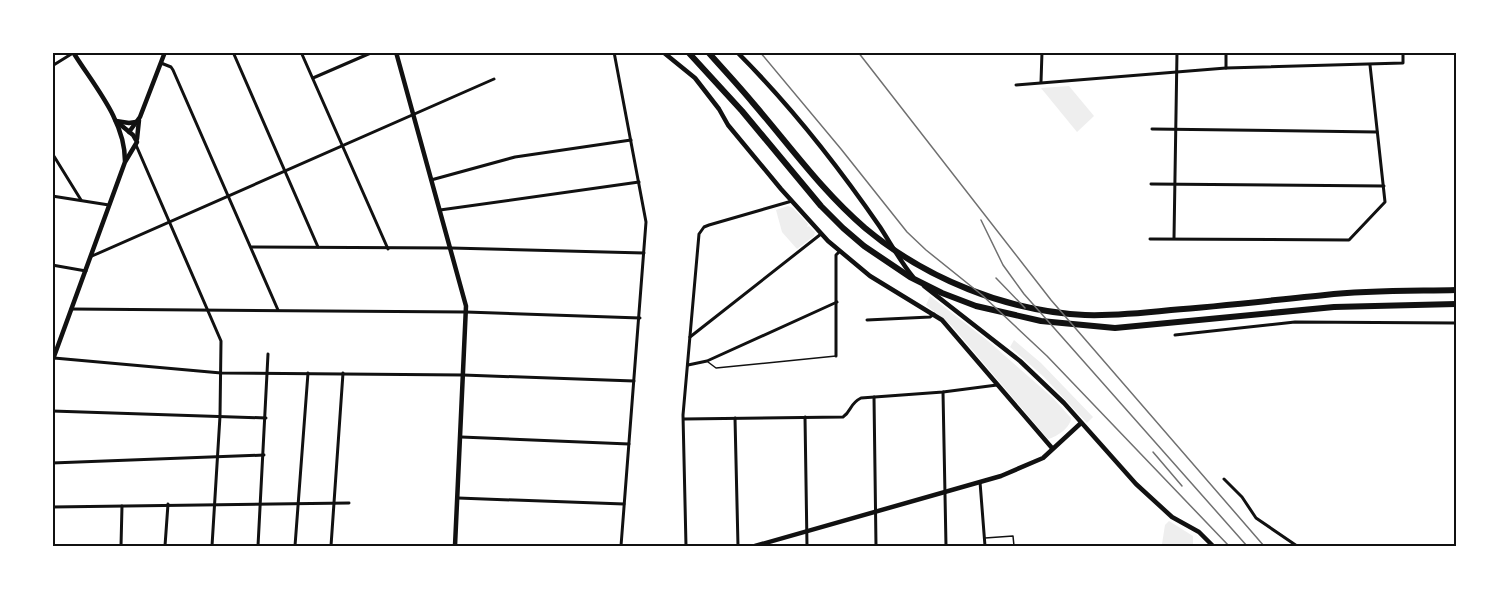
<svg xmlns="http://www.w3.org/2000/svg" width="1509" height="599" font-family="'Times New Roman',serif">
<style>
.green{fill:#eee}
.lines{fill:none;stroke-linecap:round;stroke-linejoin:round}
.service{stroke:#111;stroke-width:1.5}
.minor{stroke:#111;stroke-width:3}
.tertiary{stroke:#111;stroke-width:4.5}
.secondary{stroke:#111;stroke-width:4.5}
.motorway{stroke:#111;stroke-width:6}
.rail{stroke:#707070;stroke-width:1.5}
.neatline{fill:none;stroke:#111;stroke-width:2}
</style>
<rect width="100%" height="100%" fill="#fff"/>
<g class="green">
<polygon points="1069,86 1094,116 1077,132 1041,88"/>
<polygon points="788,206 793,208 808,224 807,227 809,226 815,232 814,236 797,249 782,232 776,210"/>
<path d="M930,296L988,341L1053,398L1071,418C1071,427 1057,437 1048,439L952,326L926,305Z"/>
<polygon points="1014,340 1041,363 1093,417 1087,423 1044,377 1010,347"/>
<polygon points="1169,521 1193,536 1193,544 1162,544 1165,525"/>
</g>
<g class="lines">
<g class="service">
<polyline points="708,362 716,368 836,356"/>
<polyline points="985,538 1013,536 1014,546"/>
</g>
<g class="minor">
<polyline points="233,52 318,247"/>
<polyline points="301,52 388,249"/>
<polyline points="614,52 646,222 621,546"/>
<polyline points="1226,52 1226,68"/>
<polyline points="161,63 171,67 173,70 278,310"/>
<polyline points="52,66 73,53"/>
<polyline points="313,78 373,52"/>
<polyline points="1041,82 1042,52"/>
<polyline points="1016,85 1226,68 1403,63 1403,52"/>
<polyline points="1152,129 1377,132"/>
<polyline points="136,145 221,341 220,416 212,546"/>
<polyline points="52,153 81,200"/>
<polyline points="431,180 515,157 631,140"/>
<polyline points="1151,184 1384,186"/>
<polyline points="52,196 109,205"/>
<polyline points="440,210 639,182"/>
<polyline points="1174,238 1177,52"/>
<polyline points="1150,239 1349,240 1385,202 1370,65"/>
<polyline points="252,247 451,248 644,253"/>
<polyline points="92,256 494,79"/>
<polyline points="52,265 86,271"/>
<polyline points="71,309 466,312 640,318"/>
<polyline points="867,320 930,317 934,314"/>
<polyline points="1175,335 1295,322 1456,323"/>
<polyline points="690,337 821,234"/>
<polyline points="836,356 836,255 839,252"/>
<polyline points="54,358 221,373 463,375 634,381"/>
<polyline points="688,365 707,361 837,302"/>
<polyline points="943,392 946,546"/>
<polyline points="874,397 876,546"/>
<polyline points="52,411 266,418"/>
<polyline points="805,417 807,546"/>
<polyline points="735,418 738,546"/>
<path d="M684,419L843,417C852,411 849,404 861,398L943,392L997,385"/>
<polyline points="461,437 629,444"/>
<polyline points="52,463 264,455"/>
<polyline points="1224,479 1242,497 1256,518 1297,546"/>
<polyline points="980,482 985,546"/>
<polyline points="458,498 624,504"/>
<polyline points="52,507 349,503"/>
<polyline points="121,546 122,506"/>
<polyline points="165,546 168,504"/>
<polyline points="258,546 268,354"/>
<polyline points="295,546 308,373"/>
<polyline points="331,546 343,373"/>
<polyline points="686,546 683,415 699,234 704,227 709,225 792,201"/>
</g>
<g class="tertiary">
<polyline points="396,52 466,306 455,546"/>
<polyline points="663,52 695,78 719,109 728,125 781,189 828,241 870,276 942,320 1052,448"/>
<path d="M737,52C790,105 838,166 880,227C891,244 900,261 913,277"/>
<polyline points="116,121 129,123 136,122"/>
<polyline points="129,132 140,117 165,52"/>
<polyline points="137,139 139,120"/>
<polyline points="924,286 1020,361 1064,403 1136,484 1172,517 1199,532 1213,546"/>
<polyline points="755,546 1001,476 1043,458 1081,423"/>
</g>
<g class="secondary">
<path d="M73,52C94,86 125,120 125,161"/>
<polyline points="52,362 125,162 137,142 133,135 116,121"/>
</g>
<g class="motorway">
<polyline points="688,52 742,111 821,206 843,228 864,246 910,277 942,293 976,306 1041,321 1115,328 1334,307 1456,304"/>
<path d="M708,52C723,69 739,86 753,103C790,146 822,191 865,228C926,279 1006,311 1085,315C1114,316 1143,313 1171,310C1223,306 1274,300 1325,295C1369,290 1413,291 1456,290"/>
</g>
<g class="rail">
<polyline points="760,52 841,149 907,232 926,250 982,295 1047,356 1229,546"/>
<polyline points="858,52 1051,300 1264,546"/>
<polyline points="981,220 1003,265 1024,294 1247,546"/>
<polyline points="996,278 1025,308"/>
<polyline points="1153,452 1182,486"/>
</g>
</g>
<rect width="1509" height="599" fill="none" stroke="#ffffff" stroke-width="108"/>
<rect x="54" y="54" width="1401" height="491" class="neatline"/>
</svg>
